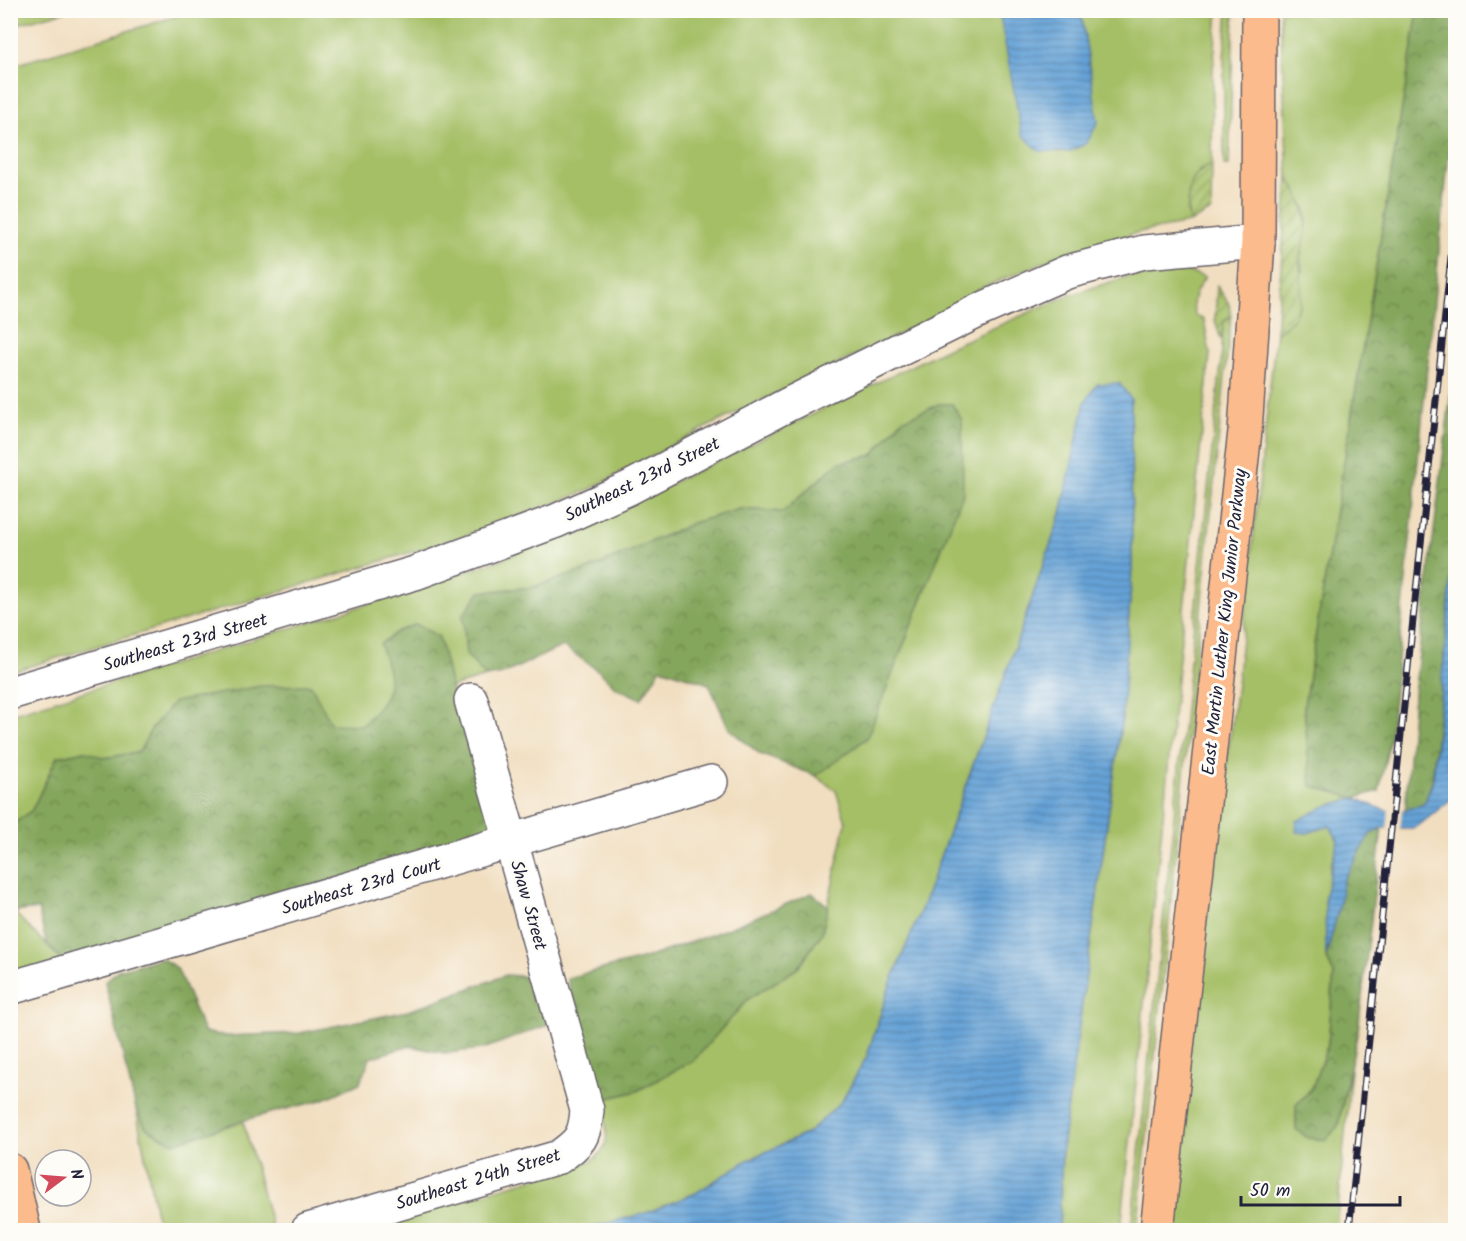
<svg xmlns="http://www.w3.org/2000/svg" width="1466" height="1241" font-family="Kalam,sans-serif">
<style>
.grass{fill:#a5bf66;stroke:#647050;stroke-width:1.5}
.forest{fill:url(#forest-crowns);stroke:#53644b;stroke-width:1.5}
.garden{fill:url(#garden-furrows);stroke:#647050;stroke-width:1.5}
.water{fill:url(#water-rules);stroke:#446288;stroke-width:1.5}
.pier{fill:#f1dec0}
.lines{fill:none;stroke-linecap:round;stroke-linejoin:round}
.minor-casing{stroke:#6a646a;stroke-width:36}
.major-casing{stroke:#6a646a;stroke-width:36}
.minor{stroke:#fff;stroke-width:33}
.major{stroke:#fbbb8c;stroke-width:33}
.rail-casing{stroke:#22223b;stroke-width:7}
.rail{stroke:#fdfcf7;stroke-width:4.5;stroke-dasharray:14;stroke-linecap:butt}
.labels{text-anchor:middle;stroke-width:6;stroke-linejoin:round;paint-order:stroke}
.street-label{font-size:18px;fill:#22223b;stroke:#fdfcf7}
</style>
<defs>
<pattern id="forest-crowns" width="20" height="18" patternUnits="userSpaceOnUse" patternTransform="scale(1.5)"><rect width="20" height="18" fill="#84a65b"/><path d="M2 6a3 3 0 1 1 6 0M12 15a3 3 0 1 1 6 0" fill="none" stroke="#6c874c"/></pattern>
<pattern id="garden-furrows" width="10" height="10" patternUnits="userSpaceOnUse" patternTransform="scale(1.5)"><rect width="10" height="10" fill="#a5bf66"/><path d="M-1 1l2-2M0 10L10 0M9 11l2-2" fill="none" stroke="#869b55"/></pattern>
<pattern id="water-rules" width="6" height="5" patternUnits="userSpaceOnUse" patternTransform="scale(1.5)"><rect width="6" height="5" fill="#65a2d6"/><path d="M0 2.5h6" fill="none" stroke="#5384af"/></pattern>
</defs>
<rect width="100%" height="100%" fill="#fdfcf7"/>
<filter id="ink" filterUnits="userSpaceOnUse"><feTurbulence type="fractalNoise" baseFrequency=".0167" numOctaves="2"/><feDisplacementMap in="SourceGraphic" scale="12" xChannelSelector="R" yChannelSelector="G"/><feConvolveMatrix kernelMatrix="1 2 1 2 8 2 1 2 1" color-interpolation-filters="sRGB"/></filter>
<filter id="wash" filterUnits="userSpaceOnUse"><feTurbulence type="fractalNoise" baseFrequency=".008" numOctaves="4" result="noise"/><feDisplacementMap in="SourceGraphic" scale="24" xChannelSelector="R" yChannelSelector="G"/><feGaussianBlur stdDeviation="1.35" result="paint"/><feColorMatrix in="noise" values="0 0 0 0 0 0 0 0 0 0 0 0 0 0 0 0 0 1.4 0 .05"/><feComposite in="paint" operator="in"/></filter>
<g filter="url(#wash)">
<rect width="100%" height="100%" fill="#f1dec0"/>
<g class="grass">
<polygon points="11,10 66,10 66,11 11,26"/>
<polygon points="197,10 1218,11 1213,71 1212,164 1199,170 1187,210 1189,223 1140,232 1069,252 979,289 921,324 709,426 587,491 462,537 11,672 11,66"/>
<polygon points="1228,11 1234,11 1229,166 1224,165 1224,57"/>
<polygon points="1280,11 1418,11 1304,706 1311,785 1355,798 1324,807 1307,833 1330,826 1338,841 1330,867 1326,957 1334,973 1328,1044 1312,1089 1296,1105 1296,1129 1338,1126 1351,1069 1336,1230 1171,1230 1188,1062 1237,684 1276,332 1285,327 1302,271 1300,257 1307,226 1306,210 1288,177"/>
<path d="M1177,268L1205,277C1196,291 1190,299 1195,315L1204,320L1210,354L1121,1230H1059L1062,1148L1122,717L1132,569L1131,399L1085,402L1061,514L1006,673L923,905L889,988L867,1056L842,1101L808,1133L746,1161L696,1193L646,1213L582,1230H359L589,1162C615,1148 606,1125 601,1100L637,1091L694,1060L748,999L798,968L822,933L846,822L836,791L816,776L867,738L902,420L873,455L838,463L783,512L740,509L693,523L590,569L533,587L480,592L463,615L466,654L486,677L451,687L438,637L392,679L383,703L363,725L152,728L140,752L104,758L85,751L57,757L32,810L11,826V714L368,604L494,562L588,524L950,347L1064,297L1129,276Z"/>
<polygon points="1231,317 1137,1230 1131,1230 1222,354 1223,320"/>
<polygon points="10,909 12,910 65,964 11,979"/>
<polygon points="136,1109 146,1128 173,1143 243,1121 272,1227 258,1230 159,1230"/>
</g>
<g class="forest">
<polygon points="1418,11 1455,11 1455,93 1390,738 1379,791 1355,798 1311,786 1304,706"/>
<polygon points="1455,332 1456,538 1432,781 1425,803 1405,813 1414,694 1451,392"/>
<polygon points="939,404 952,404 962,420 963,494 867,738 816,776 760,754 729,729 709,684 661,668 641,699 615,687 600,672 563,646 503,674 486,677 466,654 463,615 480,592 533,587 590,569 693,523 740,509 783,512 838,463 873,455 902,420"/>
<path d="M416,624L439,637L451,687L489,801L492,824L482,840L65,964L46,942L38,909L15,912L11,909V826L32,810L57,757L85,751L104,758L139,752L152,728L174,702L261,686L311,685L331,724L363,725C395,690 394,688 380,644L398,631Z"/>
<polygon points="1382,828 1358,1031 1338,1126 1326,1140 1308,1138 1296,1129 1296,1105 1312,1088 1328,1044 1334,974 1326,957 1340,903 1343,881 1370,834"/>
<polygon points="812,893 828,906 822,933 798,968 748,999 694,1060 637,1091 601,1100 567,978 649,957 732,927"/>
<polygon points="161,958 177,968 204,1032 226,1036 300,1033 408,1011 506,975 536,977 550,1024 483,1049 445,1053 409,1046 370,1058 360,1083 322,1100 255,1117 173,1143 146,1128 136,1109 105,982 118,970"/>
</g>
<g class="garden">
<path d="M1212,164L1211,211L1189,223C1186,197 1186,176 1212,164Z"/>
<path d="M1288,177C1302,198 1310,216 1304,242C1303,248 1300,253 1300,259C1301,289 1308,316 1276,332Z"/>
<polygon points="1217,286 1229,304 1231,317 1224,321 1221,340 1215,320"/>
</g>
<g class="water">
<polygon points="999,11 1081,11 1098,122 1087,143 1069,152 1039,151 1022,134"/>
<polygon points="1119,383 1131,399 1132,569 1122,717 1062,1148 1059,1230 582,1230 646,1213 696,1193 746,1161 808,1133 842,1101 867,1056 889,988 923,905 1006,673 1061,514 1085,402 1097,384"/>
<path d="M1455,538L1456,734L1446,766L1455,771V796L1422,823L1413,828H1382L1370,834L1343,881L1340,903L1326,957L1325,896L1338,840L1330,826L1307,833L1296,832L1297,821L1324,807L1355,798C1385,810 1393,819 1425,802L1433,781Z"/>
</g>
<polygon class="pier" points="1389,808 1402,810 1400,830 1387,831"/>
</g>
<g filter="url(#ink)">
<g class="lines">
<defs>
<g id="minor">
<polyline points="10,693 415,573 556,521 629,488 787,405 980,310 1067,272 1144,252 1258,242"/>
<polyline points="10,988 711,782"/>
<path d="M308,1230L559,1157C580,1142 585,1137 587,1110L471,700"/>
</g>
<g id="major">
<polyline points="10,1170 24,1230"/>
<polyline points="1157,1230 1245,431 1258,242 1259,10"/>
</g>
</defs>
<use href="#minor" class="minor-casing"/>
<use href="#major" class="major-casing"/>
<use href="#minor" class="minor"/>
<use href="#major" class="major"/>
<defs>
<polyline id="rail" points="1349,1230 1456,210"/>
</defs>
<use href="#rail" class="rail-casing"/>
<use href="#rail" class="rail"/>
</g>
</g>
<g class="labels">
<g class="street-label">
<text transform="translate(642 479) rotate(-26)" y="6">Southeast 23rd Street</text>
<text transform="translate(1224 622) rotate(-84)" y="6">East Martin Luther King Junior Parkway</text>
<text transform="translate(185 642) rotate(-16)" y="6">Southeast 23rd Street</text>
<text transform="translate(361 886) rotate(-16)" y="6">Southeast 23rd Court</text>
<text transform="translate(529 905) rotate(74)" y="6">Shaw Street</text>
<text transform="translate(478 1179) rotate(-17)" y="6">Southeast 24th Street</text>
</g>
</g>
<rect width="1466" height="1241" fill="none" stroke="#fdfcf7" stroke-width="36"/>
<g transform="translate(63 1178) rotate(74)"><circle r="28" fill="#fdfcf7" stroke="#a5a5ac" stroke-width="1.5"/>
<path d="M0-4.5L10 22L0 15L-10 22Z" fill="#d1495b"/>
<text y="-9" font-size="16" font-weight="bold" text-anchor="middle" fill="#22223b">N</text>
</g>
<path d="M1241 1196v9h159v-9" fill="none" stroke="#22223b" stroke-width="3"/>
<text x="1250" y="1196" font-size="18" fill="#22223b" stroke="#fdfcf7" stroke-width="4.5" paint-order="stroke">50 m</text>
</svg>
